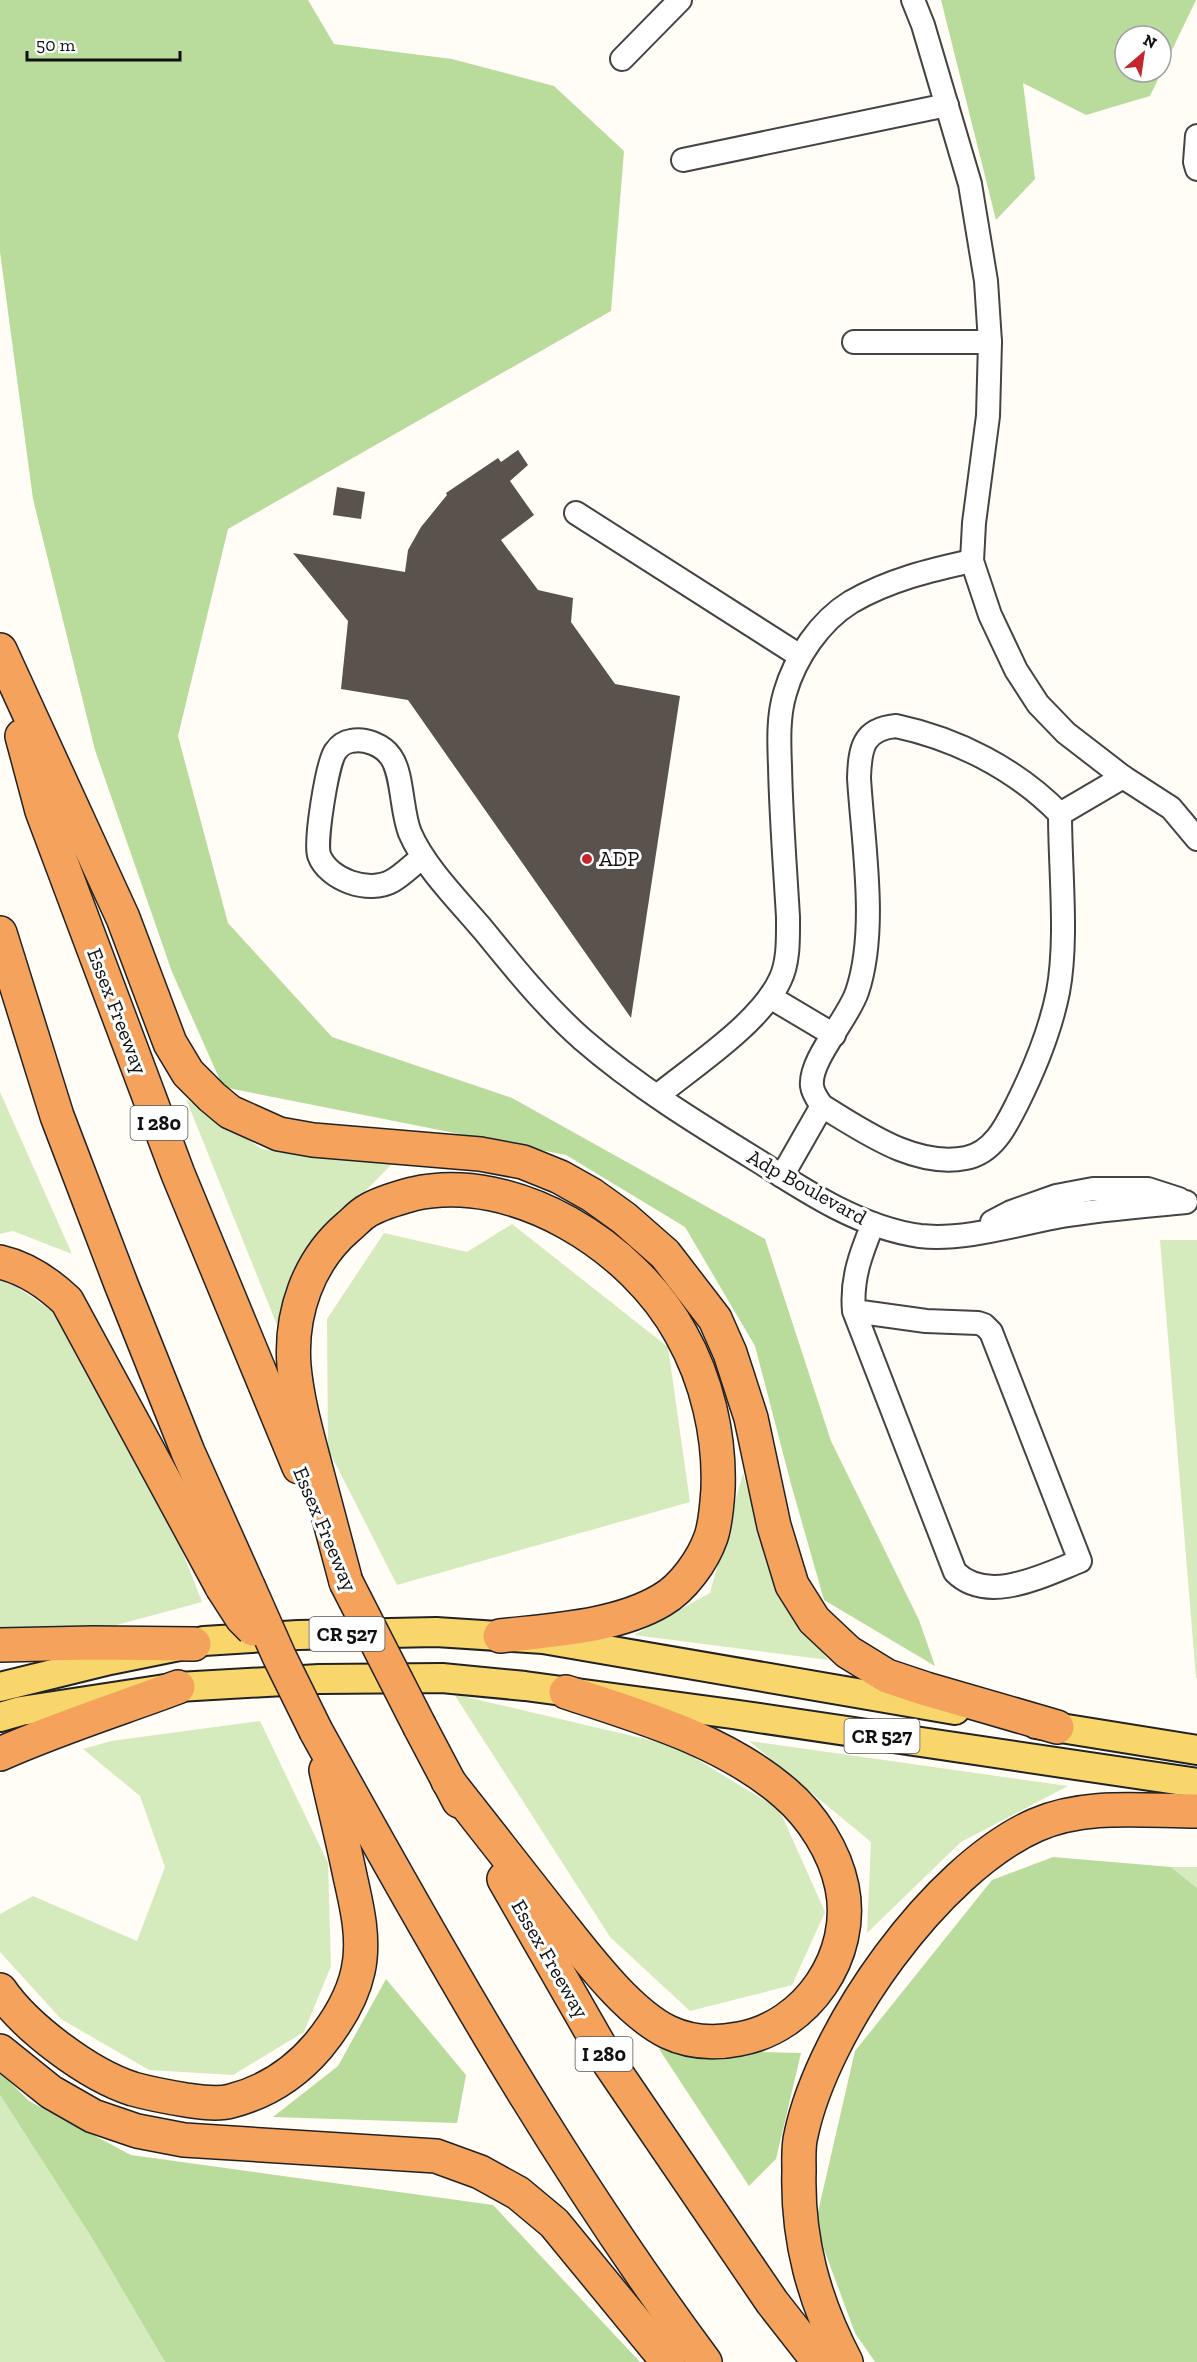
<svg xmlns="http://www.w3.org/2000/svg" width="1197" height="2362" font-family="'Zilla Slab',serif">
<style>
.green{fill:#d5ebbd}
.forest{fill:#b9dc9c;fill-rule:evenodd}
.building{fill:#5a524d}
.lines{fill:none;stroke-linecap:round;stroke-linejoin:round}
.minor-casing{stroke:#444;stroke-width:26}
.major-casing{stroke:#222;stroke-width:32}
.highway-casing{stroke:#222;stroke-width:36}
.minor{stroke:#fff;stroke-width:22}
.major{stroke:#f9d66b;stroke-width:28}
.highway{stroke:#f5a25d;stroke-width:33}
.highway-bridge-casing{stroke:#222;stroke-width:36;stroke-linecap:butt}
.highway-bridge{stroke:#f5a25d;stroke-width:33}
.poi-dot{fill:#c4262e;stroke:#fff;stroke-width:2}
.labels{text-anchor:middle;stroke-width:6;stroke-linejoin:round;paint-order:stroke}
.shield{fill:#fff;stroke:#585858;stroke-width:1.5}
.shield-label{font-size:20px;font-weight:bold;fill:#111}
.poi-label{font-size:21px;fill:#111;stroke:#fff;text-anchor:start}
.street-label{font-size:21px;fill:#111;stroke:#fff}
</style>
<rect width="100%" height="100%" fill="#fffdf5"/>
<g class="green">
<polygon points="0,1092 72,1254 13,1231 0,1234"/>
<polygon points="186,1099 262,1149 394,1162 301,1256 277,1325"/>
<polygon points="512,1224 668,1347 690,1502 397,1585 328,1449 327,1319 384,1233 467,1252"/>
<polygon points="1160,1240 1197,1240 1197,1678 1196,1678"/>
<polygon points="0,1276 54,1312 157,1486 202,1602 98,1630 0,1631"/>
<polygon points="743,1473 774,1585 828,1660 634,1635 710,1593"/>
<polygon points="454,1694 675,1746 779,1809 825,1912 792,1985 690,2011 610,1937"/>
<polygon points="260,1721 328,1863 331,1966 304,2032 233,2075 149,2070 61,2019 0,1952 0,1914 33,1896 137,1941 165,1867 140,1796 83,1749 111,1741"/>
<polygon points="749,1741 1068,1786 961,1842 867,1933 871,1842"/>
<polygon points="1171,1867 1197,1867 1197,1888"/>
<polygon points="0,2095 92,2238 165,2362 0,2362"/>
</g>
<g class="forest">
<polygon points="0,0 308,0 334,44 452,59 554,86 624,151 611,311 228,529 178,736 228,923 332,1037 512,1098 765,1239 831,1441 919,1620 935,1666 824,1600 791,1484 755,1346 685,1227 566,1155 223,1087 172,972 95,750 33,499 0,252"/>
<path d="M941,0H1196L1150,96L1086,115L1023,83L1035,179L996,220ZM1125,36H1161V72H1125Z"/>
<polygon points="1053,1857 1171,1867 1197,1888 1197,2362 875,2362 855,2333 815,2225 855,2051 992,1880"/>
<polygon points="386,1979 466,2075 457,2123 273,2117 338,2066"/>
<polygon points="659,2049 801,2053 776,2159 749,2186"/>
<polygon points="0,2072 29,2101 131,2155 493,2205 640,2362 165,2362 92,2238 0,2095"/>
</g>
<g class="building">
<polygon points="518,450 528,465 510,481 534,515 501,540 538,590 573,598 571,622 615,684 680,696 631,1018 408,700 341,689 348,621 293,553 405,572 408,550 421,527 447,495 446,493 498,458 501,462"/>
<polygon points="337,487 365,492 361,519 333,515"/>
</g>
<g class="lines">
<defs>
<g id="minor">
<polyline points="913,0 923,25 970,184 986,281 990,342 988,416 974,523 972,561 990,615 1016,670 1038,704 1066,733 1123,777 1171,808 1197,839"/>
<polyline points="622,59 680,0"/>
<polyline points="1197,136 1195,162 1197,169"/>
<polyline points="683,160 947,105"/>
<polyline points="854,342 990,342"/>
<polyline points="576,513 800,656"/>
<path d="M896,726C957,739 1016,769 1060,814C1060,870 1068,939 1058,992C1050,1032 1035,1068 1017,1104C1006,1126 993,1153 966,1158C914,1168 864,1131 822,1106C818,1100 813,1094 812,1086C809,1060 848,1019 857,992C878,930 863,844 859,778C860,748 863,729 896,726Z"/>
<polyline points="1060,814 1123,777"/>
<path d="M423,857C413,864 403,875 392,881C369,894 328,880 319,855C315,840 327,765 335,752C339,746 344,742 351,741C365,738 383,745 391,757C403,774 401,811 410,833C425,868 460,902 485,932C515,969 546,1007 582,1039C636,1086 698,1124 760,1162C808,1193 862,1228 920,1236C964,1241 1018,1224 1062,1216C1103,1209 1145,1206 1186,1202"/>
<polyline points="770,997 834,1035"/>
<path d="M657,1096C694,1066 760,1023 780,980C789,962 788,937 788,917C785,866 781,816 780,766C779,742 778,716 785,693C795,658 820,621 851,602C889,580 930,570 972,561"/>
<polyline points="782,1176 822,1106"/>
<polyline points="992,1222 1011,1212 1056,1196 1093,1189 1148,1189 1179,1199"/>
<path d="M854,1311L926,1321L978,1323L984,1325L991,1332L1080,1561C1044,1575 988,1605 955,1572L854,1311C851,1279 861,1253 873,1224"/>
</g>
<g id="major">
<polyline points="0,1687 110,1660 204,1641 298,1635 436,1632 543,1639 955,1710"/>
<polyline points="0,1717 21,1711 178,1687 319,1679 442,1678 525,1686 732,1714 1197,1783"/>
<polyline points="1036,1724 1197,1750"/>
</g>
<g id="highway">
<polyline points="0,650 123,918 170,1043 188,1073 212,1097 230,1112 279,1134 313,1140 480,1154 523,1162 560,1177 592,1195 624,1218 665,1254 715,1319 730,1353 751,1418 774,1526 792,1585 814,1620 848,1652 887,1676 926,1689 1057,1727"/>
<polyline points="22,736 42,811 178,1174 299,1467"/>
<polyline points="0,933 57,1116 121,1284 188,1452 248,1586"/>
<path d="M0,1262C26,1268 48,1283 67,1301L222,1587"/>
<path d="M346,1582C336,1544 326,1506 316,1469C307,1435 297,1400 294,1366C290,1314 308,1261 348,1227C354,1222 360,1215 367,1211C380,1203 398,1198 413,1194C515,1171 634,1247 681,1334C707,1380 720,1436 718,1489C717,1504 716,1522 711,1537C703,1560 683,1588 662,1600C617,1627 552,1630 500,1636"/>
<polyline points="0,1645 93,1643 194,1644"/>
<polyline points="420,1727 459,1801"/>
<path d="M316,1731C436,1948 557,2163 705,2362"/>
<path d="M0,1754C58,1728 119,1709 178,1687"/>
<path d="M448,1781C482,1824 516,1868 550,1911C580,1948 625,2011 668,2032C691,2043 714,2044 739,2039C807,2027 856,1955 842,1887C835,1852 812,1816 785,1793C724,1740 641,1717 566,1692"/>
<polyline points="504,1879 610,2064 772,2302 819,2362"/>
<path d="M0,1990C26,2028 89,2075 133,2089C151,2094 168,2097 186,2100C200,2102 218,2105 231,2101C266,2092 295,2073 318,2046C336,2024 352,1999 358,1971C365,1940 357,1907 350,1876C343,1841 334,1806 326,1770"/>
<polyline points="0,2051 51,2092 93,2116 137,2131 184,2140 436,2156 480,2172 518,2193 554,2223 668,2362"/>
<path d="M846,2362C814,2301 797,2240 799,2171C799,2159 798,2146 801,2135C823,2029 936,1869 1036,1825C1086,1803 1144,1811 1197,1811"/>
</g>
</defs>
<use href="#minor" class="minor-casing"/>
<use href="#major" class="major-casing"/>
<use href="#highway" class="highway-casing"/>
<use href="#minor" class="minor"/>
<use href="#major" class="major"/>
<use href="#highway" class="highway"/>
<defs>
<g id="highway-bridge">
<polyline points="346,1582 420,1727"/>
<polyline points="248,1586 279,1656 316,1731"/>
<polyline points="222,1587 242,1618 253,1629"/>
</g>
</defs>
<use href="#highway-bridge" class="highway-bridge-casing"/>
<use href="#highway-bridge" class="highway-bridge"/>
</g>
<circle class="poi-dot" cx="587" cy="859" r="6"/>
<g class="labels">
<g class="shield">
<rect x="130.5" y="1106" width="57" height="34" rx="4.5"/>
<rect x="309.5" y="1617" width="75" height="34" rx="4.5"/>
<rect x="844.5" y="1719" width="75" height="34" rx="4.5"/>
<rect x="575.5" y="2037" width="57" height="34" rx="4.5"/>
</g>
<g class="shield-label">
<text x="159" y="1130">I 280</text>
<text x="347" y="1641">CR 527</text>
<text x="882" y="1743">CR 527</text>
<text x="604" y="2061">I 280</text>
</g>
<g class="poi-label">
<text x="599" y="866">ADP</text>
</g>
<g class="street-label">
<text transform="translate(117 1011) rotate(69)" y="7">Essex Freeway</text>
<text transform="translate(807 1187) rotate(29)" y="7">Adp Boulevard</text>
<text transform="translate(325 1529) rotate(67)" y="7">Essex Freeway</text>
<text transform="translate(550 1959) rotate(60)" y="7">Essex Freeway</text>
</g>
</g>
<g transform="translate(1143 54) rotate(29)"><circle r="28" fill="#ffffff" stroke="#a0a0a0" stroke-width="1.5"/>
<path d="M0-4.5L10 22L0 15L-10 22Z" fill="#c4262e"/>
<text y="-9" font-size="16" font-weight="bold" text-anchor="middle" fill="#111111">N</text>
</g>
<path d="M27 51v9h153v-9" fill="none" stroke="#111111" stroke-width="3"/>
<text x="36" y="51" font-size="18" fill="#111111" stroke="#ffffff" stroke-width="4.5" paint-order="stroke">50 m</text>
</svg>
